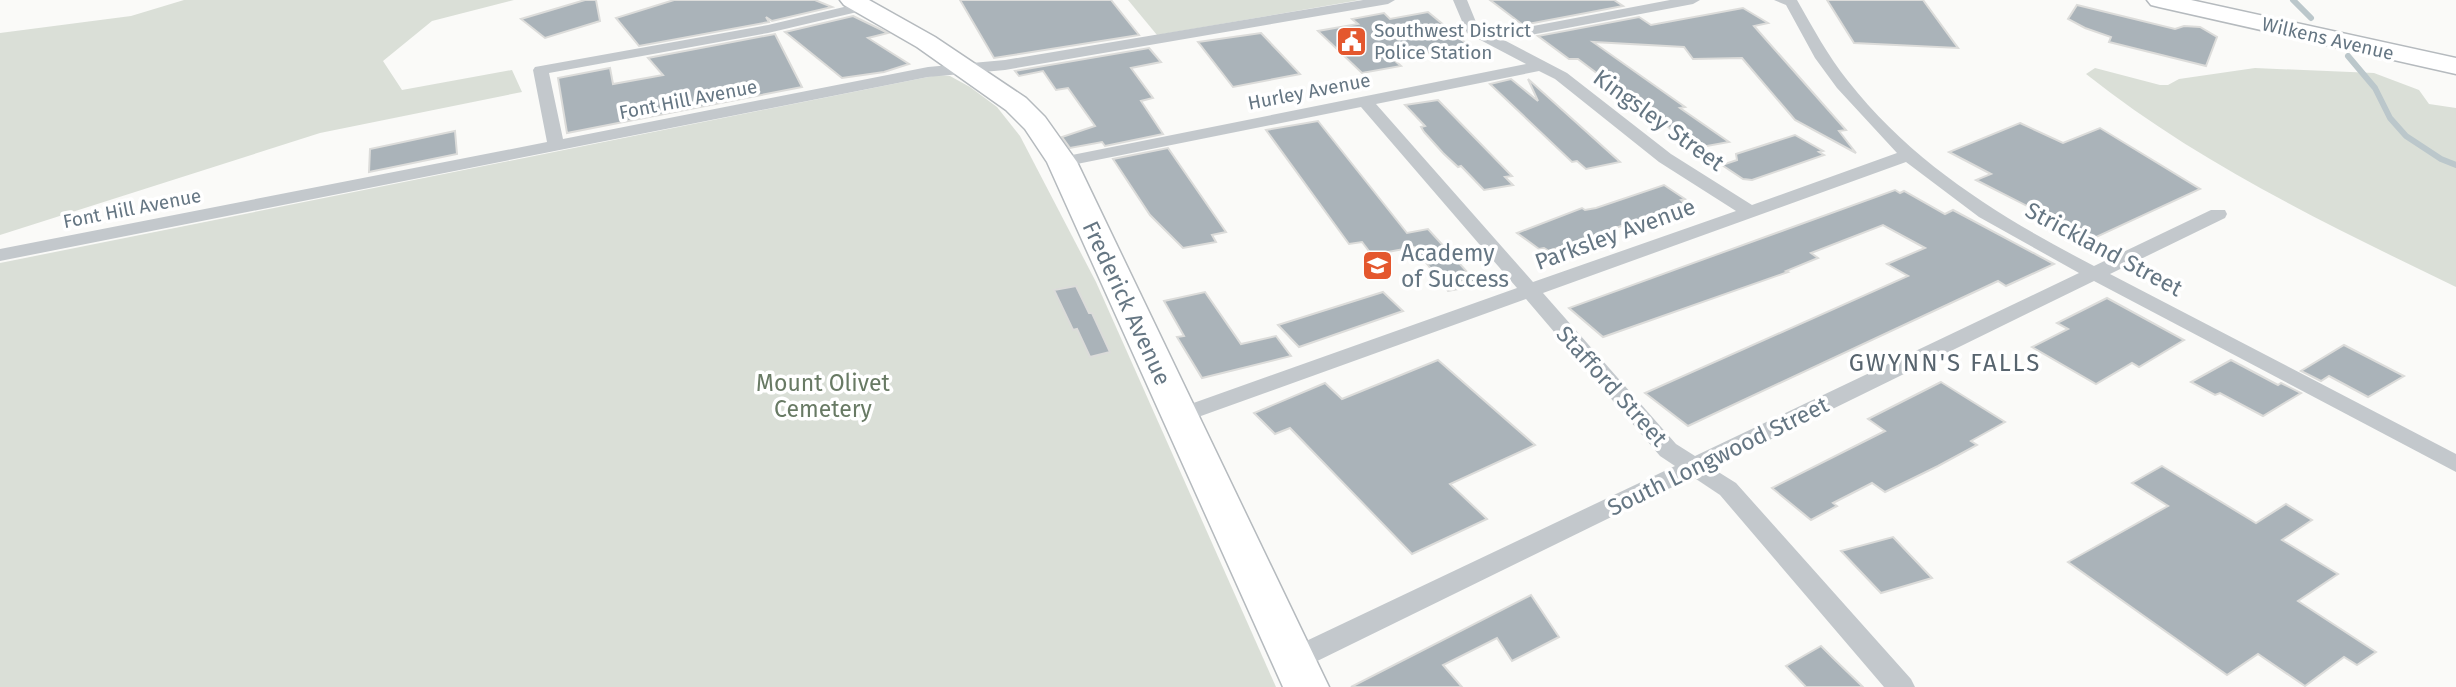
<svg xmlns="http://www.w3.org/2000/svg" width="2456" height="687" font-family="'Fira Sans',sans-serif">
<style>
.green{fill:#dadfd7}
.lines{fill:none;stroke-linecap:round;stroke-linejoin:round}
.stream{stroke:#bbc7cb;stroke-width:6}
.building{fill:#aab3b9;stroke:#dcdcda;stroke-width:2}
.primary-casing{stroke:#b5babe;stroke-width:3}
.street{fill:#c3c8cc;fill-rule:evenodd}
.primary{fill:#fff;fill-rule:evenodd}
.labels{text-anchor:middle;stroke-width:7;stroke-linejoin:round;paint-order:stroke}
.far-poi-label{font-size:19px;fill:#657683;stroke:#fff;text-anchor:start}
.far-street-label{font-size:19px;fill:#657683;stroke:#fff}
.street-label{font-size:23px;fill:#657683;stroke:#fff}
.poi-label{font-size:23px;fill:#657683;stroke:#fff;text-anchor:start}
.park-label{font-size:23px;fill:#687a64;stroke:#fff}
.neighbourhood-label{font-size:24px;letter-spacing:2px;fill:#57646e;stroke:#fff}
</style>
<rect width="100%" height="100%" fill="#fafaf8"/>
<g class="green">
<polygon points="184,0 514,0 432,21 383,61 402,90 512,70 522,92 320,133 0,235 0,33 131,16"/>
<polygon points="1128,0 1360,0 1157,35"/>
<path d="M2095,68L2160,85H2168L2179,79L2255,68L2374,73L2419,90L2429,104L2456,108V287C2328,225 2198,163 2086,74Z"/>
<polygon points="938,75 950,76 970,87 997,107 1020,136 1096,282 1276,687 0,687 0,263"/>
</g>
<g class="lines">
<g class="stream">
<polyline points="2293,0 2311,18"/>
<polyline points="2348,56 2375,88 2390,118 2406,136 2441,159 2456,165"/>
</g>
</g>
<g class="building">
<polygon points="585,0 596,0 600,21 545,38 521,19"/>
<polygon points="674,0 815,0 832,7 772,21 766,17 769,22 639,46 616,18"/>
<polygon points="960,0 1111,0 1139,35 994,58"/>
<polygon points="1490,0 1614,0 1623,6 1523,25"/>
<polygon points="1827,0 1923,0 1958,48 1854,43"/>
<polygon points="2077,5 2175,29 2184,26 2200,27 2217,37 2206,66 2109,42 2111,37 2085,28 2068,19"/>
<polygon points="1743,8 1768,23 1754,26 1846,130 1839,131 1856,153 1795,120 1742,58 1693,59 1684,47 1593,42 1685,107 1680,108 1729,142 1696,148 1578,59 1569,59 1538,36 1639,17 1651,25"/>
<polygon points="1428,12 1468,45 1393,59 1401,66 1362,73 1318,31 1358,24 1352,19 1384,13 1390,19"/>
<polygon points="853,16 888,33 868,38 909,64 884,72 842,78 785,32"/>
<polygon points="1261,33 1300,74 1233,87 1198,42"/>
<polygon points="775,34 802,87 567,133 558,78 610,68 613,84 663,75 648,58"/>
<polygon points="1149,48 1161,62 1131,68 1153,98 1141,101 1163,134 1105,146 1102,142 1070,148 1062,137 1095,126 1068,88 1056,90 1043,71 1019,76 1015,71"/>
<polygon points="1511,79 1538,101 1528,79 1620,162 1586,169 1577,161 1572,162 1490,84"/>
<polygon points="1438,100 1512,176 1505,177 1513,185 1484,190 1461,166 1458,167 1443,153 1424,132 1421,127 1425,126 1405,105"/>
<polygon points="1318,121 1407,233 1428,229 1479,285 1448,291 1414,247 1372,255 1362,242 1349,244 1266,130"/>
<polygon points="2020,123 2063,143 2100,128 2200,189 2092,239 1976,180 1991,174 1949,152"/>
<polygon points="455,131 457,154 369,172 370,149"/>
<polygon points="1795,135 1823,151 1819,152 1824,155 1752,180 1743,179 1722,165 1737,160 1736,154"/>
<polygon points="1168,148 1226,232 1212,235 1216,242 1183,248 1150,215 1113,159"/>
<polygon points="1664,185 1685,199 1681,200 1685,204 1549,251 1544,248 1539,249 1517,233 1582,208 1585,210 1596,208"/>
<polygon points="1895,190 1900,193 1904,191 1945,214 1953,210 2054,264 2006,286 1998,281 1688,426 1645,393 1908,276 1887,264 1925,248 1883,225 1811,253 1818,258 1786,271 1788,272 1603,337 1569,308"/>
<polygon points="1076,286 1089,313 1092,313 1110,352 1090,357 1077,329 1073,330 1054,290"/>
<polygon points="1205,292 1241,344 1276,336 1291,356 1202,378 1177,337 1184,336 1164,301"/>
<polygon points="1383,292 1403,311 1299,347 1278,325"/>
<polygon points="2107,298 2184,340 2139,367 2132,363 2096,384 2032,347 2068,329 2057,323"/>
<polygon points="2344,345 2404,376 2368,397 2329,376 2321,381 2301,371"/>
<polygon points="1438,360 1535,445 1450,484 1487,519 1412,554 1290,428 1275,434 1254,413 1325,383 1342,399"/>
<polygon points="2231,360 2278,385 2281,383 2301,393 2263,416 2220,393 2215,395 2191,382"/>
<polygon points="1941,382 2005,422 1971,441 1977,445 1938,466 1885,492 1872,483 1833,503 1837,506 1811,520 1772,488 1885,431 1868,419"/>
<polygon points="2162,466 2256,523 2286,504 2312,520 2282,540 2338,574 2298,601 2376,652 2357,665 2344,657 2305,686 2258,654 2227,675 2068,562 2168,506 2132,483"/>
<polygon points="1893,537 1932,578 1881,593 1841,551"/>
<polygon points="1531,595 1559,637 1512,661 1497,638 1443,665 1462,687 1351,687"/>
<polygon points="1821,646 1834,659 1863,687 1806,687 1786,666"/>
</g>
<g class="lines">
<defs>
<g id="primary">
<polygon points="840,0 869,0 935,37 1026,98 1045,117 1077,162 1329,687 1283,687 1047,162 1025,129 1006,110 917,47 844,5"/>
<polygon points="2147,0 2191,0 2456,58 2456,74 2159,7 2151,5"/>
</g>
</defs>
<use href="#primary" class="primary-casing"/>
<g class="street">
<polygon points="1363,0 1395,0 1388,4 1005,70 928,77 0,261 0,249 547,142 533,70 535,67 768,25 865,2 870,3 870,9 768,33 549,73 563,139 928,67 1005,60"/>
<path d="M1453,0H1467L1478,27L1491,34L1670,0H1700L1693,4L1504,40L1567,73L1671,154L1752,205L1897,153L1837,88L1815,58L1786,5L1774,0H1797C1813,28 1828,56 1848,81C1914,165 2002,218 2094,266L2211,210H2225L2227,214L2225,218L2110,274L2456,454V472L2094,281L1712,468L1736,483L1911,679L1915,687H1884L1720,495L1693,477L1303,668L1293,671L1283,668L1279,660L1283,652L1675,466L1660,456L1526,299L1187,421L1179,423L1171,421L1168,416L1171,411L1517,288L1361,107L1062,167L1053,162L1062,157L1526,64L1467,33ZM1539,71L1555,79L1659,162L1736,211L1533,282L1376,104ZM1906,162L1979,217L2079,273L1695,456L1676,444L1543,293Z"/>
</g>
<use href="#primary" class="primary"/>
</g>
<defs>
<symbol id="civic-square" viewBox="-11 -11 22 22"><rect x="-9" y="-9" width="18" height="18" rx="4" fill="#e4572e" stroke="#fff"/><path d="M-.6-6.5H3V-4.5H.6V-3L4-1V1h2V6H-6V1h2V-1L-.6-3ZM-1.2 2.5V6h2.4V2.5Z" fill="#fff"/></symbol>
<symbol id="school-square" viewBox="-11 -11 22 22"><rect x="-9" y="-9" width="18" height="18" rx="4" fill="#e4572e" stroke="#fff"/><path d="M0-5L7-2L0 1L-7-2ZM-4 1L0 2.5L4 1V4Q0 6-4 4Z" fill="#fff"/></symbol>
</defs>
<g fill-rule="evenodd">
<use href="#civic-square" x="1334" y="24" width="35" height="35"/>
<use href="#school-square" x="1360" y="248" width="35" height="35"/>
</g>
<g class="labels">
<g class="far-poi-label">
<text x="1374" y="37">Southwest District<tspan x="1374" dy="22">Police Station</tspan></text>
</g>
<g class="far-street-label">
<text transform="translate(2328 38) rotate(13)" y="7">Wilkens Avenue</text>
<text transform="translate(1309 91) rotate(-11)" y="7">Hurley Avenue</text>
<text transform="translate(688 99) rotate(-11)" y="7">Font Hill Avenue</text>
<text transform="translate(132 208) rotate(-11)" y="7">Font Hill Avenue</text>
</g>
<g class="street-label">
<text transform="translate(1659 120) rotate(36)" y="8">Kingsley Street</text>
<text transform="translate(1615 234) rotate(-20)" y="8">Parksley Avenue</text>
<text transform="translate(2104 249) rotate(28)" y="8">Strickland Street</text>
<text transform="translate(1127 303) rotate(65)" y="8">Frederick Avenue</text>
<text transform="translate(1612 386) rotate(48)" y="8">Stafford Street</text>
<text transform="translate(1718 456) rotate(-26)" y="8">South Longwood Street</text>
</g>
<g class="poi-label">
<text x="1401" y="261">Academy<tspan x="1401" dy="26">of Success</tspan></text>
</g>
<g class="park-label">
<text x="823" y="391">Mount Olivet<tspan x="823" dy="26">Cemetery</tspan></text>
</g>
<g class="neighbourhood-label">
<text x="1945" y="371">GWYNN'S FALLS</text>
</g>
</g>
</svg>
